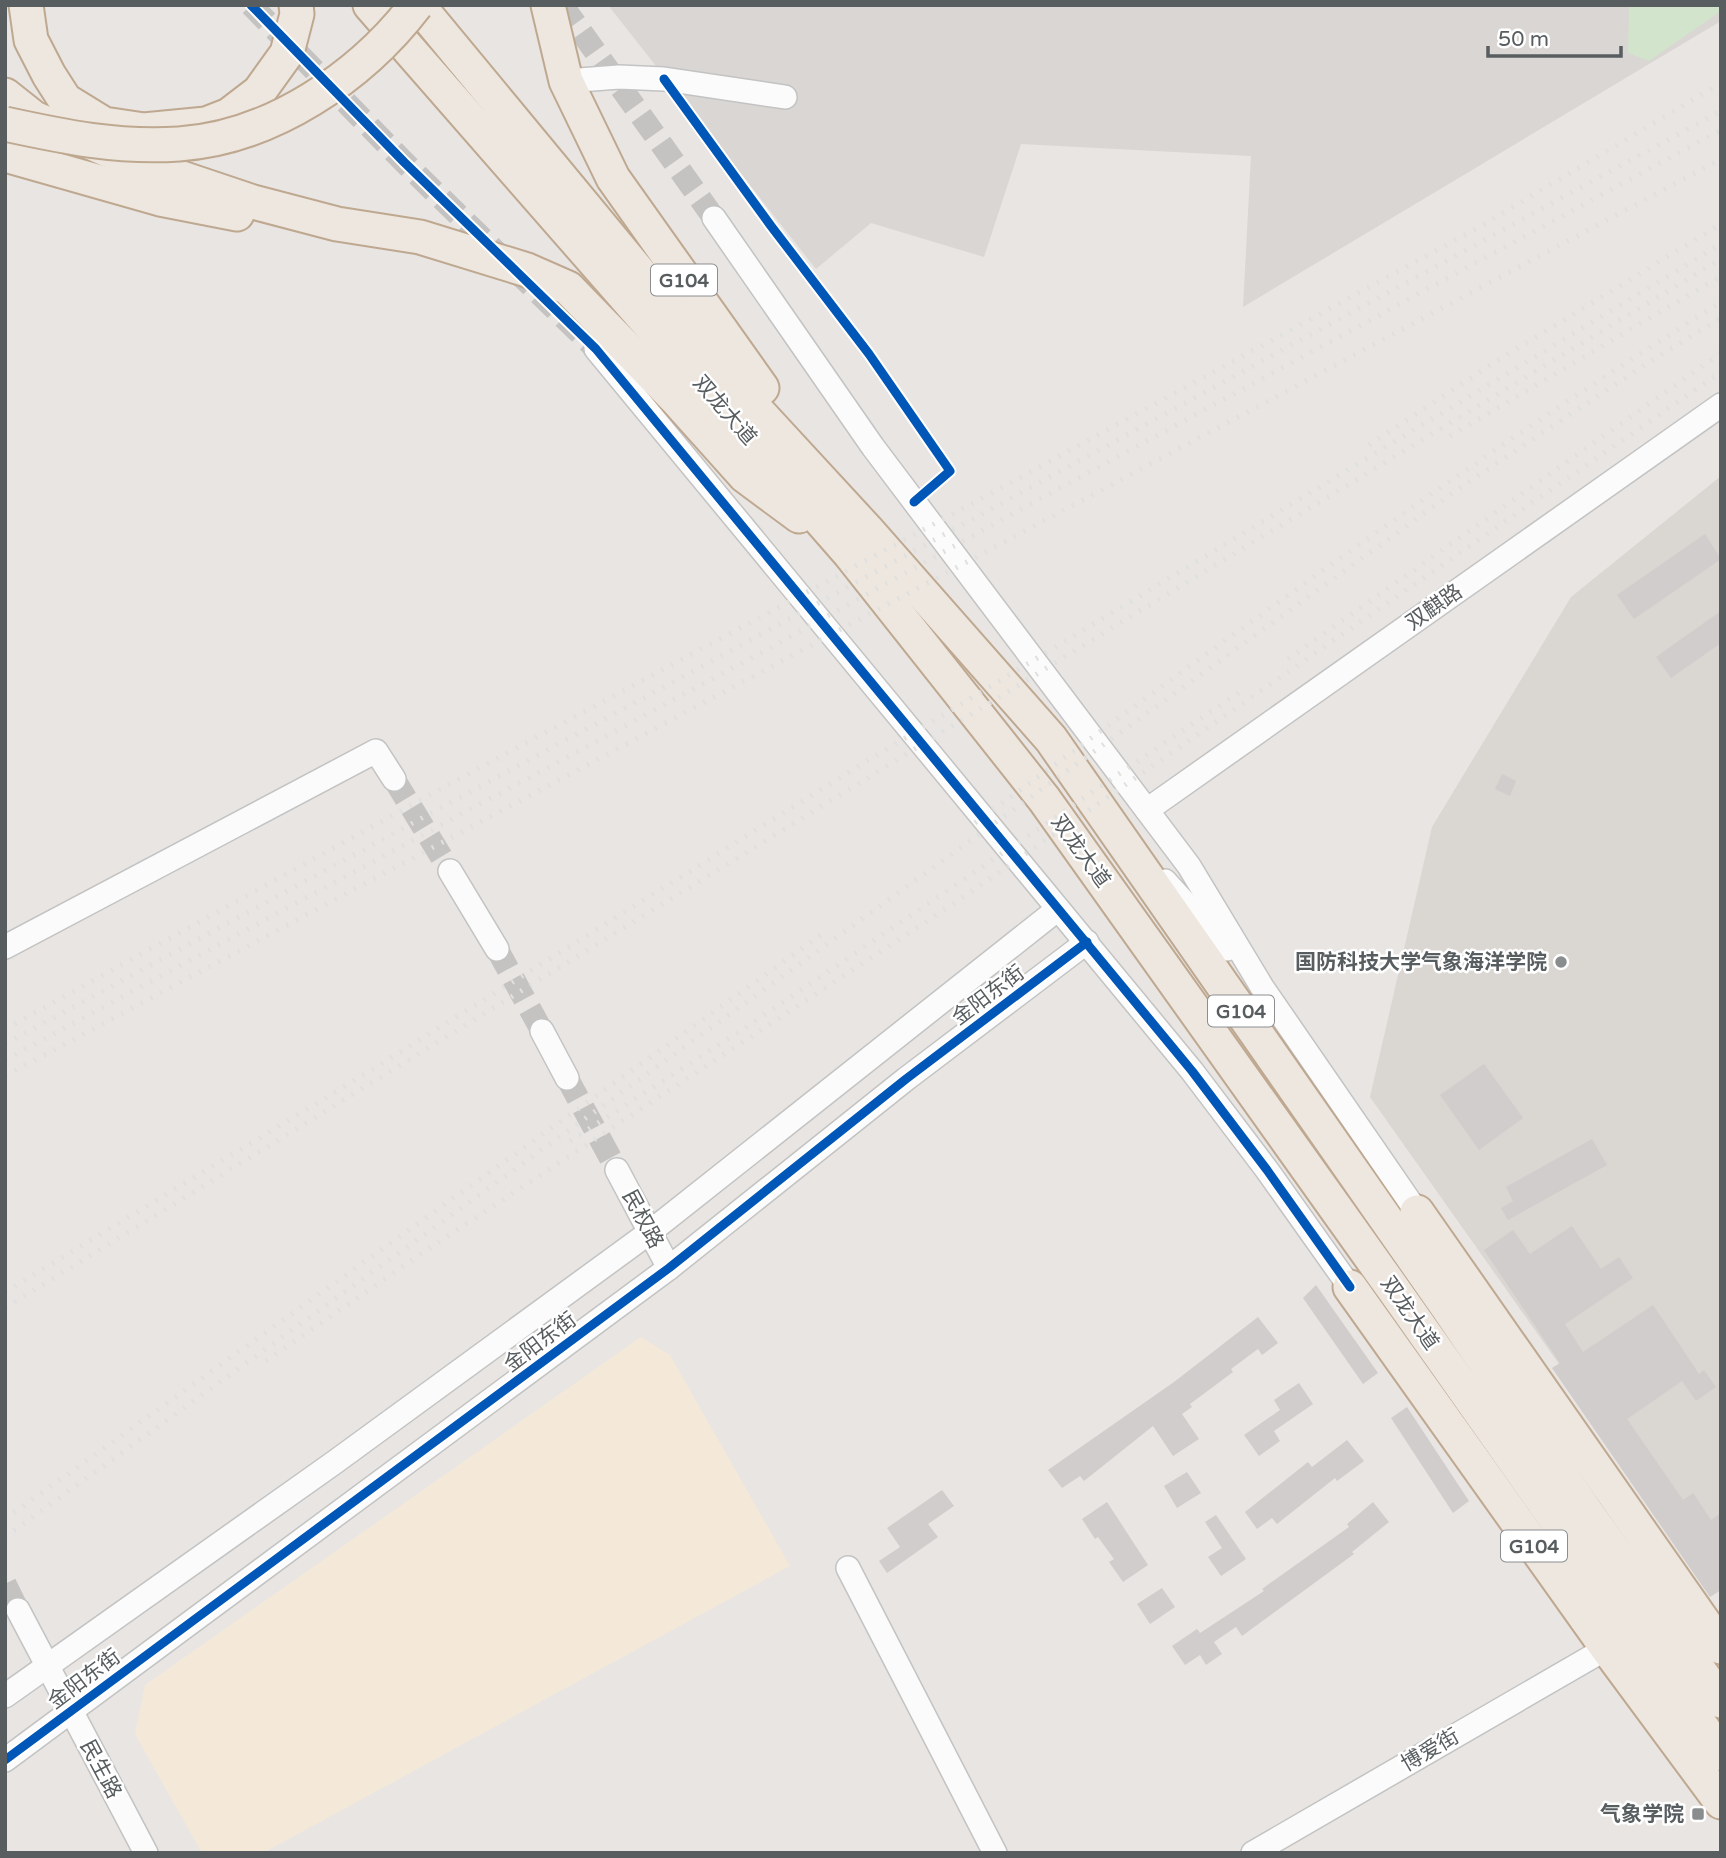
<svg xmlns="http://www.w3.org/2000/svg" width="1726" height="1858" font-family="'Varela Round','Noto Sans SC',sans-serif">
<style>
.commercial{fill:#f4e9d9}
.industrial{fill:#d9d6d3}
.education{fill:#dad6d1}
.green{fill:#d3e4cc}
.building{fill:#d0cdcc}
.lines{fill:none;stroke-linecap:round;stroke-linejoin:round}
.minor-tunnel{stroke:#c4c3c2;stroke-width:23;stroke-dasharray:23 11;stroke-linecap:butt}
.minor-casing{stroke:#c3c3c3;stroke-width:26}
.highway-casing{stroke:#bfa890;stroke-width:37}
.minor{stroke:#fcfbfb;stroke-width:23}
.highway{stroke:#ede7df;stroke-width:33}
.rail{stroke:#e0e0df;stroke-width:5;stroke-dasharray:2 9;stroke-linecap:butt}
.highway-bridge-casing{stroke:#bfa890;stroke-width:37;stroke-linecap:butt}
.highway-bridge{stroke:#ede7df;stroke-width:33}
.cycleway-casing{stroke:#fff;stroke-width:13}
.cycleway{stroke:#0057b8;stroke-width:9}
.poi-dot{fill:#8a8d8e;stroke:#fff;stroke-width:2.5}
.labels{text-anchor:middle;stroke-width:5;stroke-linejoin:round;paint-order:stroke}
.shield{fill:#fff;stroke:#8a8e90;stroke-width:2}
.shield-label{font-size:19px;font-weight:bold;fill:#585d60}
.street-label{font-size:21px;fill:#585d60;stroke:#fff}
.poi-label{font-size:21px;font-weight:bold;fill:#585d60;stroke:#fff;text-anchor:end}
</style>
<rect width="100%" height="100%" fill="#e8e5e2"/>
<polygon class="commercial" points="641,1337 670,1355 790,1566 263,1853 202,1853 135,1734 145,1685"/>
<polygon class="industrial" points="608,5 1721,5 1721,21 1243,307 1251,156 1021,144 984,257 871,223 816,269"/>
<polygon class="education" points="1721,476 1721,1593 1370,1097 1432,827 1571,597"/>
<polygon class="green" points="1629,5 1721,5 1721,11 1649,61 1628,53"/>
<g class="building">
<polygon points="1705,534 1721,559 1634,619 1617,595"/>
<polygon points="1721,611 1721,643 1671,678 1656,657"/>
<polygon points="1502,774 1516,781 1510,796 1495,789"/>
<polygon points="1484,1064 1523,1118 1479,1150 1440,1095"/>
<polygon points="1592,1139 1607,1165 1508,1220 1501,1208 1513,1201 1506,1187"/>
<polygon points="1572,1226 1601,1269 1619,1257 1633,1278 1565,1324 1583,1352 1653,1305 1699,1374 1704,1370 1716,1387 1696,1401 1682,1381 1627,1419 1683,1500 1693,1493 1711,1520 1721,1513 1721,1590 1710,1597 1552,1368 1560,1363 1484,1250 1513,1230 1530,1254"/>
<polygon points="1316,1285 1378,1373 1363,1384 1303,1298"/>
<polygon points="1258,1317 1278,1343 1262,1355 1258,1349 1231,1369 1233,1372 1190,1404 1192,1407 1182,1414 1199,1439 1173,1456 1153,1426 1084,1481 1080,1476 1062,1488 1048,1470 1174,1382"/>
<polygon points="1299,1383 1313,1404 1274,1431 1280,1441 1259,1456 1244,1435 1280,1410 1274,1400"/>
<polygon points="1407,1407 1469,1501 1453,1513 1391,1418"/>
<polygon points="1347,1440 1364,1461 1337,1481 1335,1478 1277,1524 1272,1518 1257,1529 1245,1512 1308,1462 1312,1467"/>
<polygon points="1187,1472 1201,1493 1177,1508 1164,1486"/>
<polygon points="942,1490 954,1506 928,1524 938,1537 887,1573 879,1561 900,1547 887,1528"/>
<polygon points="1107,1502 1148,1565 1123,1582 1109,1562 1114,1559 1098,1537 1095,1539 1082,1519"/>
<polygon points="1373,1502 1389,1522 1352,1552 1354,1554 1242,1636 1236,1627 1214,1642 1222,1654 1206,1665 1200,1655 1185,1665 1172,1646 1197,1629 1200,1633 1264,1591 1262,1589 1349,1527 1347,1524"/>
<polygon points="1216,1515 1246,1559 1221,1576 1208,1557 1222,1548 1205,1522"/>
<polygon points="1162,1588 1175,1607 1150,1624 1137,1604"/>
</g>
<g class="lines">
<g class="minor-tunnel">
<polyline points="251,5 404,162 596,349"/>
<polyline points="562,5 714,218"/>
<polyline points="394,779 450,871"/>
<polyline points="497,949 542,1031"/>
<polyline points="567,1078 617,1170"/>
<polyline points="5,1584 18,1610"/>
</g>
<defs>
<g id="minor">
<polyline points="566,81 619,77 664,79 785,97"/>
<polyline points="714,218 873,447 1189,866 1262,987 1417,1212"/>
<polyline points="596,349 1192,1071 1267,1170 1350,1287"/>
<polyline points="1147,810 1721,405"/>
<polyline points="450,871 497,949"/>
<polyline points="1165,881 1227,949"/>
<polyline points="5,947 376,751 394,779"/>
<polyline points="542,1031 567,1078"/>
<polyline points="617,1170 669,1268"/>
<polyline points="848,1568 995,1853"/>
<polyline points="18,1610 146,1853"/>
<polyline points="5,1696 335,1462 650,1232 1058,909"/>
<polyline points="5,1760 669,1268 906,1079 1087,942"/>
<polyline points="1253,1853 1607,1648"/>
</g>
<g id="highway">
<polyline points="26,5 31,40 49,75 65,100 104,124 144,130 206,124 229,115 259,92 287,53 297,14 296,5"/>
<polyline points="370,5 850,554 1044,799 1394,1290 1721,1754"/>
<polyline points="418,5 724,375 867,530 1051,739 1448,1308 1587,1513 1721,1701"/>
<polyline points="548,5 566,81 613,178 762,388"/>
<polyline points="5,95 34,118 140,164 253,202 337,224 420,237 527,270 568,288 676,399 745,476 799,516"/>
<polyline points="5,155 160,199 237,214"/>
<polyline points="1417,1212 1721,1647"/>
<polyline points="1350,1287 1607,1648 1721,1802"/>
</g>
</defs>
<use href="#minor" class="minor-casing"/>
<use href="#highway" class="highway-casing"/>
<use href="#minor" class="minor"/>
<use href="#highway" class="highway"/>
<g class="rail">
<polyline points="1450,436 1721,276"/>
<polyline points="1369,445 1495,362 1721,224"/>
<polyline points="1288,659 1721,353"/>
<path d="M975,823C1220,644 1464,463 1721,302"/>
<polyline points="5,1029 446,786 999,489 1481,226 1721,83"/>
<polyline points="5,1044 756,637 1721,111"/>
<polyline points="5,1060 764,651 1014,513 1721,130"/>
<polyline points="5,1076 1721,159"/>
<polyline points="570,1141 748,1026 1244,689"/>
<polyline points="5,1292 365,1074 849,772 1721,244"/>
<polyline points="5,1308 1128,618 1721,259"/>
<polyline points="266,1361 434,1245 959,900 1721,372"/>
<polyline points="5,1519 828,930"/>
<polyline points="5,1537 1458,489 1649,362 1721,318"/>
</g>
<defs>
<path id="highway-bridge" d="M5,124C65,137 117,148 179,144C271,138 361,77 416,5"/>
</defs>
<use href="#highway-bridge" class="highway-bridge-casing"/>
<use href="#highway-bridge" class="highway-bridge"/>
<defs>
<g id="cycleway">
<polyline points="251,5 404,162 596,349 1192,1071 1267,1170 1350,1287"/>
<polyline points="664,79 771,226 869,354 950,471 914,502"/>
<polyline points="5,1760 669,1268 906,1079 1087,942"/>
</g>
</defs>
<use href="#cycleway" class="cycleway-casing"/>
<use href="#cycleway" class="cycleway"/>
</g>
<g class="poi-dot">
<circle cx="1561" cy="962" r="7"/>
<rect x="1691" y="1807" width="14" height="14" rx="3.5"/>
</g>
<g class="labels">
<g class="shield">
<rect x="651" y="264.5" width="66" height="31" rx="5"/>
<rect x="1208" y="995.5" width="66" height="31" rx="5"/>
<rect x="1501" y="1530.5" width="66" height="31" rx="5"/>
</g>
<g class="shield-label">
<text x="684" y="287">G104</text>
<text x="1241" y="1018">G104</text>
<text x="1534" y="1553">G104</text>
</g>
<g class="street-label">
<text transform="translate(725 410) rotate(49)" y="7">双龙大道</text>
<text transform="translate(1434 607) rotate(-35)" y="7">双麒路</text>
<text transform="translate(1081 851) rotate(54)" y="7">双龙大道</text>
<text transform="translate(988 995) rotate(-37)" y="7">金阳东街</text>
<text transform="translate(643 1219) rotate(62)" y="7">民权路</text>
<text transform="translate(1410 1313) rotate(55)" y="7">双龙大道</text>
<text transform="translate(540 1342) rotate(-37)" y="7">金阳东街</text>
<text transform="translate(84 1679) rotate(-37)" y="7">金阳东街</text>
<text transform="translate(1430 1750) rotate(-30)" y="7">博爱街</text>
<text transform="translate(101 1769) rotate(62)" y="7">民生路</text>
</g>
<g class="poi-label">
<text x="1547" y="969">国防科技大学气象海洋学院</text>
<text x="1684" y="1821">气象学院</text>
</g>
</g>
<rect width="1726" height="1858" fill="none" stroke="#585d60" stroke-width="14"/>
<path d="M1488 46v10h133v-10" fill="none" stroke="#585d60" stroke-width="3.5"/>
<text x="1498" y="46" font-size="21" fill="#585d60" stroke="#ffffff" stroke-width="5" paint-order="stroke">50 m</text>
</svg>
